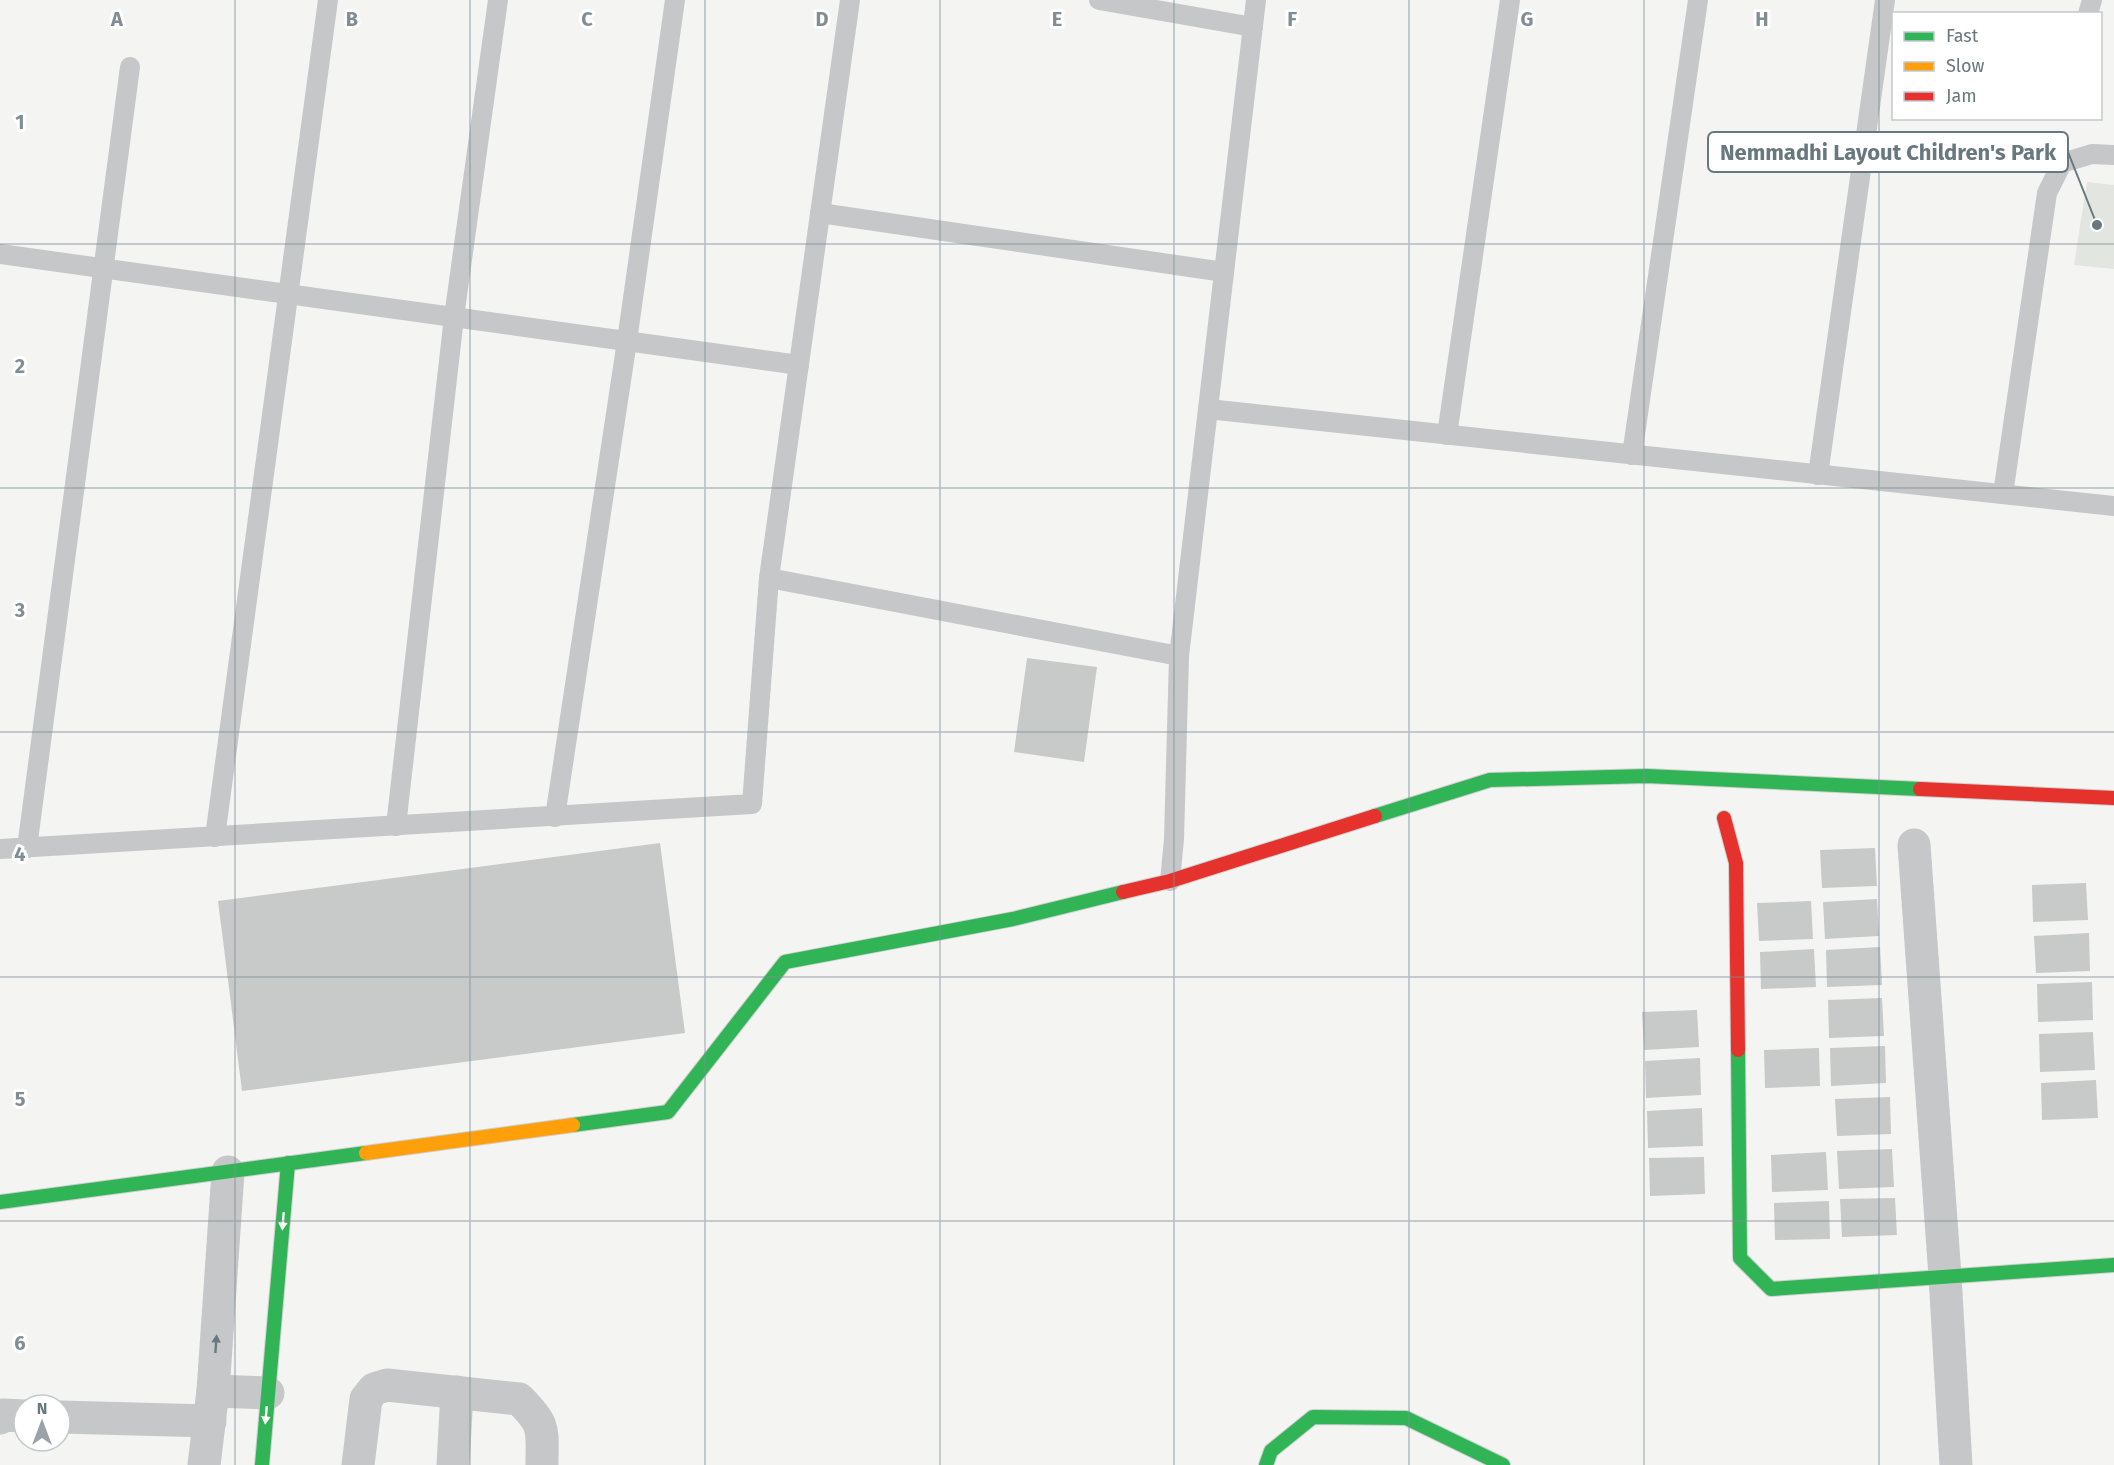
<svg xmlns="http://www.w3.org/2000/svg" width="2114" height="1465" font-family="'Fira Sans',sans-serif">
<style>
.green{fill:#e3e5e1}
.building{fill:#c8caca}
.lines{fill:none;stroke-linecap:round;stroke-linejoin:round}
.fast-casing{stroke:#cfd0d0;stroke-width:16}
.slow-casing{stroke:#cfd0d0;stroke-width:16}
.jam-casing{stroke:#cfd0d0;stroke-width:16}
.lane{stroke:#c5c7c8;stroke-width:20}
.street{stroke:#c5c7c8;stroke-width:33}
.fast{stroke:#30b455;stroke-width:14}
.slow{stroke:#ff9f0a;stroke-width:14}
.jam{stroke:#e5322d;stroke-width:14}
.oneway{fill:#fff}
.oneway2{fill:#68787f}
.grid{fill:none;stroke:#808e94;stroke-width:1.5;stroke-opacity:0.55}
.grid-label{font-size:20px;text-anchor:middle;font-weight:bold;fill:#808e94;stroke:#fff;stroke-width:6;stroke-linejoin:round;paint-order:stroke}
.leader{fill:none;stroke:#68787f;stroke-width:2}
.callout-dot{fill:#68787f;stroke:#fff;stroke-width:2}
.callout{fill:#fff;stroke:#68787f;stroke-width:2}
.callout-label{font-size:22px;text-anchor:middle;font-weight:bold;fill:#68787f}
</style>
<rect width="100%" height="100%" fill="#f4f4f3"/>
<polygon class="green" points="2087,182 2114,185 2114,269 2074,265"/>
<g class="building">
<polygon points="1027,658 1097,667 1084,762 1014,752"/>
<polygon points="660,843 685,1033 242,1091 218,901"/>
<polygon points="1875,848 1877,886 1822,888 1820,850"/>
<polygon points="2086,883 2088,920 2033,922 2032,885"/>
<polygon points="1877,899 1879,936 1825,939 1823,902"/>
<polygon points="1811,901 1813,939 1759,941 1757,903"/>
<polygon points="2089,933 2090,971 2036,973 2034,936"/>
<polygon points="1880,947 1882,985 1827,987 1826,950"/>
<polygon points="1814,949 1816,987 1761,989 1760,952"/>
<polygon points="2092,982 2093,1020 2038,1022 2037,984"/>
<polygon points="1882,998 1884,1036 1829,1038 1828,1000"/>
<polygon points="1697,1010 1699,1047 1644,1050 1642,1012"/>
<polygon points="2093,1032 2095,1070 2040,1072 2039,1034"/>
<polygon points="1885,1046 1886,1083 1831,1086 1830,1048"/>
<polygon points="1819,1048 1820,1086 1765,1088 1764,1050"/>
<polygon points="1700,1058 1701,1095 1646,1098 1645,1061"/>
<polygon points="2096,1080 2098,1118 2042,1120 2041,1083"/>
<polygon points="1890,1097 1891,1134 1837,1136 1835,1099"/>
<polygon points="1702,1108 1703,1146 1648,1148 1647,1111"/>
<polygon points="1892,1149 1894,1187 1839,1189 1837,1151"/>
<polygon points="1826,1152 1828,1190 1772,1192 1771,1155"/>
<polygon points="1704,1157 1705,1194 1650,1196 1649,1158"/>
<polygon points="1895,1198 1897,1235 1842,1237 1840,1199"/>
<polygon points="1829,1201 1830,1239 1775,1240 1774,1203"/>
</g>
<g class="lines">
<defs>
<g id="fast">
<polyline points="1375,816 1490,780 1647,776 1920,789"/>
<polyline points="1738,1050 1740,1258 1771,1289 2114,1265"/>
<polyline points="573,1125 668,1112 785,962 1013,919 1123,892"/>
<polyline points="0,1202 366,1153"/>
<polyline points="262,1465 288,1163"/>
<polyline points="1266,1465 1271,1451 1313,1417 1406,1418 1503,1465"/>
</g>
<polyline id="slow" points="366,1153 573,1125"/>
<g id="jam">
<polyline points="1920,789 2114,798"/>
<polyline points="1724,818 1736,863 1738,1050"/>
<polyline points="1123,892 1170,881 1375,816"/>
</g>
</defs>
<use href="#fast" class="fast-casing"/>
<use href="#slow" class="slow-casing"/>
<use href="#jam" class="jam-casing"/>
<g class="lane">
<polyline points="850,0 769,578 1179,656 1174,839 1170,881"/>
<polyline points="1099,0 1253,27"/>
<polyline points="2088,14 2092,0"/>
<polyline points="820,213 1224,272"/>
<polyline points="0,254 799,365"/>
<polyline points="1208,409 2114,506"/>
<polyline points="1447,435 1510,0"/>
<polyline points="1632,455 1698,0"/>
<polyline points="1818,475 1885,0"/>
<polyline points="2003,494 2047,193 2062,163 2092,154 2114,155"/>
<polyline points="1179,656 1256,0"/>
<polyline points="555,817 627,341 675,0"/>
<polyline points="396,826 454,317 498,0"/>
<polyline points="215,837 328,0"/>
<polyline points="27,848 130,67"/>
<polyline points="0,849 752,804 769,578"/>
</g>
<g class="street">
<polyline points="1914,845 1945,1276 1956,1465"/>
<polyline points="213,1391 268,1393"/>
<polyline points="60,1417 210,1421"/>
<polyline points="0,1418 3,1415 24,1416"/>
<polyline points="204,1465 213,1391 228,1172"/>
<path d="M358,1465L366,1399L374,1389L387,1385L519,1399C546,1426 542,1428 542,1465"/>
<polyline points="453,1465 457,1392"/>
</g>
<use href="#fast" class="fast"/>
<use href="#slow" class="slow"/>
<use href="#jam" class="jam"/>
</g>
<defs><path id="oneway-solid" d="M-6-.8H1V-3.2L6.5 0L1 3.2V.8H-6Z" transform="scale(1.5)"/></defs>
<g class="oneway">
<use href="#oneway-solid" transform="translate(283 1221) rotate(95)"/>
<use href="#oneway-solid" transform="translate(266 1415) rotate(95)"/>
</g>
<use class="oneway2" href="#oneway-solid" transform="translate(216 1344) rotate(-86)"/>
<path class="grid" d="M235,0V1465M470,0V1465M705,0V1465M940,0V1465M1174,0V1465M1409,0V1465M1644,0V1465M1879,0V1465M0,244H2114M0,488H2114M0,732H2114M0,977H2114M0,1221H2114"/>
<g class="grid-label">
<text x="117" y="26">A</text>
<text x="352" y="26">B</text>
<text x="587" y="26">C</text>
<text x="822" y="26">D</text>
<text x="1057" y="26">E</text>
<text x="1292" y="26">F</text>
<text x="1527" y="26">G</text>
<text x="1762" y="26">H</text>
<text x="20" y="129">1</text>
<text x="20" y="373">2</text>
<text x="20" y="617">3</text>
<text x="20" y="861">4</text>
<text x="20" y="1106">5</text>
<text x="20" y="1350">6</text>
</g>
<path class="leader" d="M2097 225L2068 152"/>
<circle class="callout-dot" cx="2097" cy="225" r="6"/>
<rect class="callout" x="1708" y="132" width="360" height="40" rx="6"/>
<g class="callout-label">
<text x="1888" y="160">Nemmadhi Layout Children's Park</text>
</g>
<rect x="1892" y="12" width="210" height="108" fill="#ffffff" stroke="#c3c9cc" stroke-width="1.5"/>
<rect x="1904" y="32" width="30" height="9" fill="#30b455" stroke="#c3c9cc" stroke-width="1.5"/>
<text x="1946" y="42" font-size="18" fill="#68787f">Fast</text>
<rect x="1904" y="62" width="30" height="9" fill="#ff9f0a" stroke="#c3c9cc" stroke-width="1.5"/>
<text x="1946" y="72" font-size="18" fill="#68787f">Slow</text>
<rect x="1904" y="92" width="30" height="9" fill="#e5322d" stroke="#c3c9cc" stroke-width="1.5"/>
<text x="1946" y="102" font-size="18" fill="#68787f">Jam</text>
<g transform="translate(42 1423)"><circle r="28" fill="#ffffff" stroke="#c3c9cc" stroke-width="1.5"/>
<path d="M0-4.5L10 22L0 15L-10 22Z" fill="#99a3a8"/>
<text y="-9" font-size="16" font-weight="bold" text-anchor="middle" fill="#68787f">N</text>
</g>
</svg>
